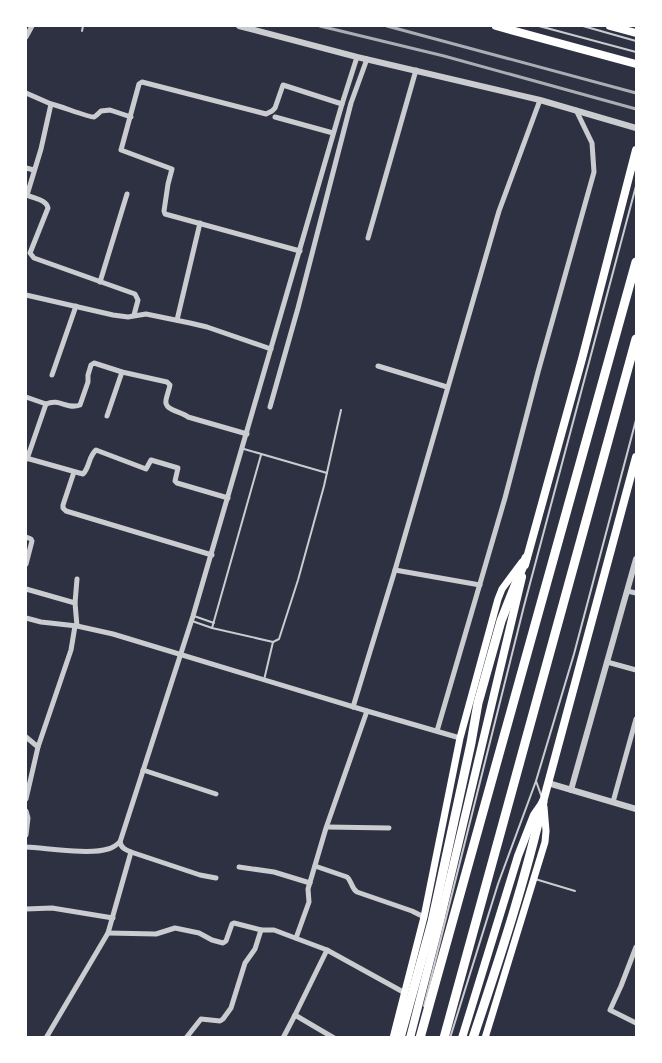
<svg xmlns="http://www.w3.org/2000/svg" width="662" height="1063" font-family="'Fira Sans Condensed',sans-serif">
<style>
.lines{fill:none;stroke-linecap:round;stroke-linejoin:round}
.service{stroke:#caccd0;stroke-width:2}
.minor{stroke:#caccd0;stroke-width:5}
.tertiary{stroke:#caccd0;stroke-width:6}
.secondary{stroke:#fff;stroke-width:7}
.primary{stroke:#fff;stroke-width:8}
.trunk{stroke:#fff;stroke-width:8}
.motorway{stroke:#fff;stroke-width:9}
.rail{stroke:#abadb3;stroke-width:3}
</style>
<rect width="100%" height="100%" fill="#2d3142"/>
<g class="lines">
<g class="service">
<polyline points="539,26 636,52"/>
<polyline points="583,26 636,41"/>
<polyline points="82,31 83,26"/>
<polyline points="244,449 327,473"/>
<polyline points="194,616 214,623"/>
<polyline points="192,621 212,628 273,642 279,639 298,580 324,486 341,410"/>
<polyline points="212,628 261,455"/>
<polyline points="264,680 273,642"/>
<polyline points="536,781 541,795"/>
<polyline points="535,879 575,891"/>
<polyline points="424,1006 524,606 636,186"/>
<polyline points="450,1038 498,884 536,781 574,654 636,420"/>
</g>
<g class="minor">
<polyline points="26,37 32,26"/>
<path d="M26,93L51,104L41,149L27,195C34,199 46,199 48,208L30,253L34,258L135,294L138,300L134,315"/>
<path d="M51,104C58,105 90,118 94,117C96,116 100,112 101,111L110,110L131,117"/>
<polyline points="275,117 333,133"/>
<polyline points="26,168 34,170"/>
<polyline points="368,238 416,70"/>
<polyline points="300,251 165,214 164,211 168,184 172,169 121,150 139,84 142,82 266,114 272,111 275,108 283,85 342,104"/>
<polyline points="100,282 127,194"/>
<polyline points="26,295 113,315 128,317 146,314 190,323 207,327 271,349"/>
<polyline points="177,320 200,223"/>
<polyline points="378,366 447,387"/>
<polyline points="52,375 76,306"/>
<polyline points="26,397 46,404 27,459"/>
<path d="M46,404C60,398 67,410 80,405L88,382V375L91,365L94,363L122,372L167,382L170,385C169,390 167,395 166,400C164,411 181,411 188,417L247,434"/>
<polyline points="270,407 298,308 351,103 367,59"/>
<polyline points="107,416 122,372"/>
<path d="M26,458L83,474C90,467 88,457 96,450L146,469L151,460L178,468L175,481L177,483L228,498"/>
<polyline points="74,472 63,505 63,508 66,511 212,555"/>
<polyline points="26,537 31,539 32,541 26,564"/>
<polyline points="395,570 480,585"/>
<polyline points="26,589 75,603 77,626"/>
<polyline points="627,591 636,593"/>
<polyline points="75,603 77,579"/>
<polyline points="26,618 41,622 77,626 113,634 367,711 460,738"/>
<polyline points="607,662 636,670"/>
<polyline points="353,707 395,570 499,211 540,100"/>
<polyline points="437,731 505,498 538,372 594,172 592,143 576,110"/>
<polyline points="26,737 38,747"/>
<polyline points="143,770 216,794"/>
<polyline points="26,799 38,747 71,650 75,626"/>
<polyline points="613,802 636,719"/>
<polyline points="26,811 28,818 26,835"/>
<polyline points="327,827 389,828"/>
<polyline points="120,842 193,616 342,104 357,57"/>
<path d="M120,842C121,848 126,850 131,852L200,875L216,878"/>
<path d="M26,847C47,848 89,855 108,849C113,848 116,845 120,842"/>
<path d="M315,866L347,877C352,881 351,888 357,892L412,911L424,917"/>
<polyline points="239,867 274,872 310,883"/>
<polyline points="26,909 52,908 113,918"/>
<polyline points="108,933 156,934 175,928 199,933 212,940 223,943 226,941 232,924 234,923 261,930 274,930 327,950 405,993"/>
<polyline points="296,938 309,902 308,889 326,828 367,711"/>
<polyline points="636,947 621,986 610,1010 636,1023"/>
<polyline points="327,950 295,1015 334,1038"/>
<polyline points="46,1038 108,933 131,852"/>
<polyline points="186,1038 201,1019 220,1021 223,1019 231,1008 245,963 255,949 261,930"/>
<polyline points="283,1038 295,1015"/>
</g>
<g class="tertiary">
<polyline points="239,26 357,57 540,100 636,128"/>
<polyline points="548,783 636,809"/>
<polyline points="571,790 636,559"/>
</g>
<g class="secondary">
<polyline points="393,1038 424,917 460,738 498,599 502,589 522,562"/>
<polyline points="485,1038 545,842 546,831 544,807"/>
</g>
<g class="primary">
<polyline points="496,26 636,64"/>
<polyline points="610,26 636,33"/>
</g>
<g class="trunk">
<polyline points="525,565 582,359 636,150"/>
<polyline points="410,1038 440,921 522,577"/>
<polyline points="462,1038 518,856 534,815 543,802 636,457"/>
</g>
<g class="motorway">
<polyline points="400,1038 432,922 471,743 478,703 501,621 526,558"/>
<polyline points="420,1038 636,262"/>
<polyline points="444,1038 636,339"/>
<path d="M473,1038C499,960 525,882 543,802"/>
</g>
<g class="rail">
<polyline points="320,26 444,56 636,109"/>
<polyline points="387,26 636,93"/>
</g>
</g>
<rect width="662" height="1063" fill="none" stroke="#ffffff" stroke-width="54"/>
</svg>
